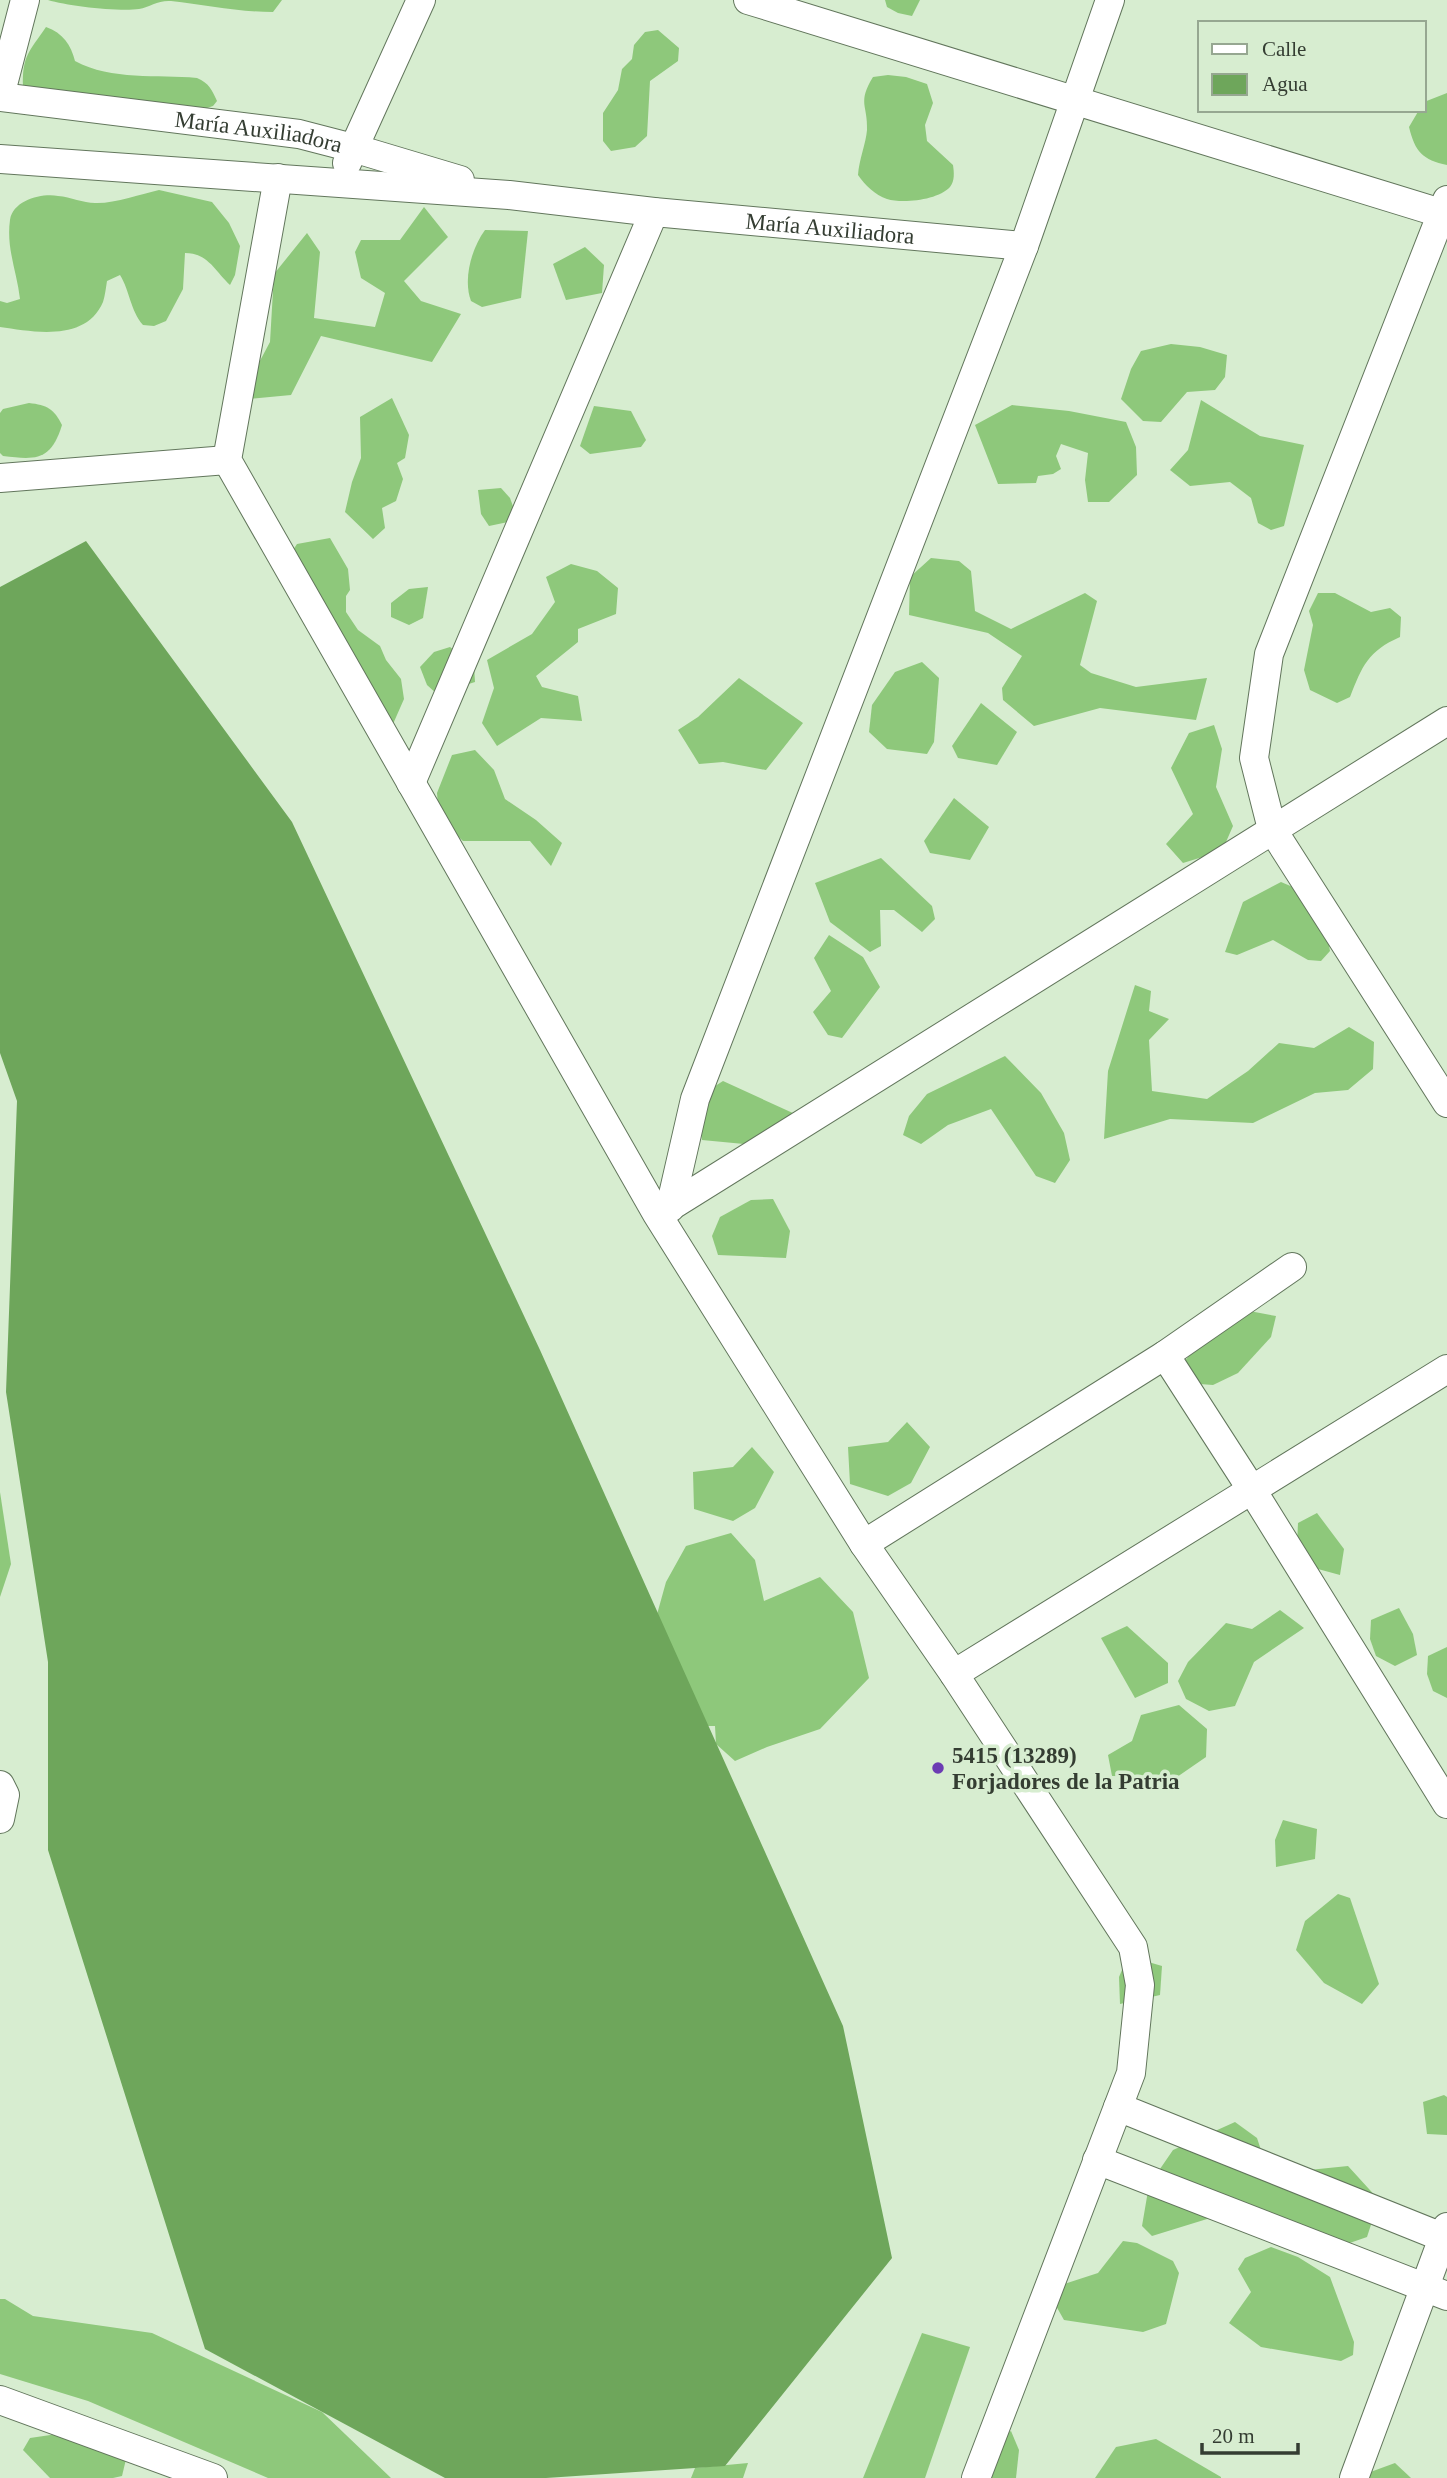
<svg xmlns="http://www.w3.org/2000/svg" width="1447" height="2478" font-family="Georgia,serif">
<style>
.forest{fill:#8ec87b}
.water{fill:#6ea65b}
.lines{fill:none;stroke-linecap:round;stroke-linejoin:round}
.minor-casing{stroke:#62765c;stroke-width:30}
.minor{stroke:#fff;stroke-width:28}
.poi-dot{fill:#6c3cb3;stroke:#d7edd0;stroke-width:2.5}
.labels{text-anchor:middle;stroke-width:7;stroke-linejoin:round;paint-order:stroke}
.street-label{font-size:23px;fill:#343d32;stroke:#d7edd0}
.poi-label{font-size:23px;font-weight:bold;fill:#343d32;stroke:#d7edd0;text-anchor:start}
</style>
<rect width="100%" height="100%" fill="#d7edd0"/>
<g class="forest">
<path d="M48,0H282L273,12C238,12 205,5 171,1C158,0 150,7 139,9C120,12 67,6 48,0Z"/>
<polygon points="885,0 920,0 912,16 898,13 887,7"/>
<path d="M46,27C63,33 71,45 75,61C112,81 157,74 197,78C209,83 212,90 217,101L213,106L198,111L23,87C22,56 29,52 46,27Z"/>
<polygon points="658,30 679,48 678,61 650,81 647,136 635,147 611,151 603,141 603,113 618,90 622,69 632,59 634,45 645,32"/>
<path d="M888,75L906,77L927,84L933,103L925,125L927,141L953,165C954,172 955,181 950,187C938,200 903,204 887,199C875,195 865,185 858,175C859,160 866,143 867,130C868,105 857,103 873,77Z"/>
<path d="M1447,93V165C1423,160 1415,152 1409,127L1419,110H1424V102Z"/>
<path d="M159,190L212,202L229,223L240,246L235,275L230,285C215,271 208,253 185,253L183,289L166,321L154,326L143,325C130,310 130,291 120,275L107,281C106,287 105,296 103,302C86,342 34,332 0,327V301L7,303L20,299C17,272 6,248 10,220C13,200 42,193 58,196C71,197 83,203 95,203C113,204 141,194 159,190Z"/>
<polygon points="424,207 448,237 404,281 421,301 461,314 432,362 321,336 291,395 239,400 270,342 274,274 307,233 320,252 314,318 375,327 385,293 361,278 355,252 361,240 400,240"/>
<path d="M485,230L528,231L521,298L482,307L471,301C463,280 471,249 485,230Z"/>
<polygon points="585,247 604,265 602,293 566,300 553,264"/>
<polygon points="1171,344 1200,347 1227,355 1225,377 1215,390 1187,392 1161,422 1143,421 1121,399 1131,369 1141,351"/>
<polygon points="392,398 409,435 405,458 397,463 403,479 396,501 382,508 385,528 373,539 345,512 352,482 361,458 360,417"/>
<polygon points="1201,400 1260,436 1304,445 1284,526 1271,530 1258,523 1251,498 1230,482 1190,486 1170,470 1188,450"/>
<path d="M29,403C47,405 54,409 62,425C51,461 36,460 3,456L0,453V413L3,409Z"/>
<polygon points="1012,405 1069,411 1126,422 1136,447 1137,475 1109,502 1088,502 1085,480 1088,453 1061,444 1056,456 1061,469 1053,474 1038,476 1036,483 998,484 975,425"/>
<polygon points="594,406 631,411 646,440 641,447 590,454 580,446"/>
<polygon points="501,488 510,498 515,512 508,522 489,526 481,514 478,490"/>
<polygon points="330,538 348,569 350,590 346,596 346,612 358,630 380,646 386,660 401,679 404,699 393,724 291,553 297,544"/>
<polygon points="931,558 959,561 971,571 975,611 1011,629 1085,593 1097,601 1080,665 1091,673 1136,687 1207,678 1196,720 1100,708 1034,726 1003,700 1002,688 1022,656 988,633 909,615 910,577"/>
<polygon points="571,564 597,571 618,588 616,614 578,629 578,642 536,676 542,687 578,696 582,721 541,718 497,746 482,723 494,688 487,660 532,634 555,602 546,577"/>
<polygon points="428,587 423,618 409,625 391,617 391,603 409,589"/>
<path d="M1318,593H1335L1371,612L1390,608L1401,617L1400,637C1368,651 1362,666 1350,697L1337,703L1310,690L1304,670L1313,625L1309,611Z"/>
<polygon points="450,647 474,665 475,682 437,694 427,685 420,667 434,652"/>
<polygon points="922,662 939,678 934,742 927,754 887,749 869,732 872,705 895,672"/>
<polygon points="739,678 803,723 766,770 723,762 699,764 678,730 698,717"/>
<polygon points="981,703 1017,732 997,765 958,758 952,746"/>
<polygon points="1214,725 1222,749 1216,787 1233,826 1222,851 1183,863 1166,844 1193,814 1171,768 1189,733"/>
<polygon points="475,750 494,770 505,799 536,820 562,843 551,866 530,841 463,841 439,819 437,793 452,755"/>
<polygon points="954,798 989,827 970,860 930,853 924,841"/>
<polygon points="881,858 932,906 935,919 922,932 894,910 880,910 881,946 870,952 830,922 815,883"/>
<polygon points="1281,882 1321,899 1330,951 1321,961 1308,960 1273,940 1237,955 1225,952 1243,902"/>
<polygon points="829,935 863,957 880,987 842,1038 828,1035 813,1012 831,991 814,958"/>
<polygon points="1135,985 1151,991 1149,1011 1169,1019 1149,1040 1152,1091 1207,1099 1248,1071 1279,1043 1314,1048 1349,1027 1374,1042 1373,1069 1348,1090 1315,1093 1253,1123 1170,1119 1104,1139 1108,1071"/>
<polygon points="1005,1056 1041,1093 1064,1133 1070,1160 1055,1183 1036,1176 991,1109 948,1125 921,1144 903,1135 909,1116 927,1094"/>
<polygon points="723,1081 795,1114 744,1144 702,1140 695,1099"/>
<polygon points="773,1199 790,1231 786,1258 718,1255 712,1236 720,1217 751,1200"/>
<polygon points="1244,1310 1276,1316 1271,1337 1238,1373 1213,1385 1186,1383 1183,1363 1216,1324"/>
<polygon points="907,1422 930,1447 911,1483 888,1496 850,1484 848,1447 888,1442"/>
<polygon points="752,1447 774,1472 755,1508 733,1521 694,1509 693,1472 733,1467"/>
<polygon points="0,1492 11,1564 0,1597"/>
<polygon points="1317,1513 1344,1549 1340,1575 1307,1566 1297,1545 1298,1523"/>
<polygon points="731,1533 755,1560 764,1601 820,1577 853,1612 869,1678 820,1729 767,1747 735,1761 716,1744 715,1726 701,1726 651,1636 666,1582 686,1546"/>
<polygon points="1399,1608 1413,1634 1417,1655 1395,1666 1376,1656 1370,1639 1371,1620"/>
<polygon points="1280,1610 1304,1628 1254,1662 1235,1706 1209,1711 1186,1699 1178,1681 1188,1662 1226,1623 1252,1629"/>
<polygon points="1127,1626 1168,1663 1168,1683 1135,1698 1101,1638"/>
<polygon points="1447,1647 1447,1698 1433,1691 1427,1674 1428,1656"/>
<polygon points="1179,1705 1207,1729 1206,1757 1177,1777 1112,1776 1108,1755 1132,1741 1141,1715"/>
<polygon points="1283,1820 1317,1829 1315,1859 1276,1867 1275,1840"/>
<polygon points="1338,1894 1350,1898 1379,1984 1362,2004 1324,1983 1296,1950 1305,1921"/>
<polygon points="1128,1956 1162,1966 1160,1995 1120,2004 1119,1977"/>
<polygon points="1444,2095 1447,2097 1447,2135 1427,2134 1423,2102"/>
<polygon points="1235,2122 1257,2138 1269,2174 1348,2166 1379,2200 1367,2237 1341,2246 1220,2215 1152,2236 1142,2226 1149,2185 1173,2150"/>
<polygon points="1123,2241 1137,2243 1173,2261 1179,2273 1166,2324 1143,2332 1064,2320 1051,2297 1058,2286 1098,2273"/>
<polygon points="1271,2247 1298,2257 1330,2277 1354,2342 1353,2355 1341,2361 1261,2347 1229,2323 1251,2292 1238,2269 1245,2258"/>
<polygon points="0,2299 5,2299 33,2316 152,2333 322,2412 391,2478 268,2478 88,2401 0,2374"/>
<polygon points="922,2333 970,2347 925,2478 863,2478"/>
<polygon points="1011,2431 1019,2450 1016,2478 980,2478 988,2446"/>
<polygon points="64,2433 127,2455 122,2476 113,2478 50,2478 23,2450 30,2438"/>
<polygon points="1156,2439 1221,2477 1221,2478 1095,2478 1116,2447"/>
<polygon points="748,2463 743,2478 691,2478 695,2468"/>
<polygon points="1395,2463 1411,2478 1360,2478 1365,2474"/>
</g>
<polygon class="water" points="86,541 292,822 540,1350 843,2026 892,2258 725,2466 546,2478 445,2478 205,2349 48,1850 48,1662 6,1392 17,1101 0,1053 0,587"/>
<g class="lines">
<defs>
<g id="minor">
<polyline points="748,0 1447,215"/>
<polyline points="0,96 25,0"/>
<path id="s1" d="M0,97L299,134L353,148L460,180"/>
<path id="s2" d="M0,159L509,195L654,212L1024,246"/>
<polyline points="347,163 421,0"/>
<polyline points="278,178 227,460 657,1214 864,1544 954,1674 1133,1947 1140,1985 1131,2073 976,2478"/>
<polyline points="1447,200 1269,654 1254,758 1272,829 1447,1103"/>
<polyline points="0,478 227,460"/>
<polyline points="411,783 654,212"/>
<polyline points="670,1208 695,1099 1024,246 1110,0"/>
<polyline points="660,1213 1447,721"/>
<polyline points="1165,1355 1252,1490 1447,1804"/>
<polyline points="864,1544 1165,1355 1292,1267"/>
<polyline points="954,1674 1447,1369"/>
<polyline points="0,1785 5,1795 0,1819"/>
<polyline points="1118,2107 1447,2239"/>
<polyline points="1097,2160 1447,2296"/>
<polyline points="0,2400 213,2478"/>
<polyline points="1354,2478 1447,2227"/>
</g>
</defs>
<use href="#minor" class="minor-casing"/>
<use href="#minor" class="minor"/>
</g>
<circle class="poi-dot" cx="938" cy="1768" r="7"/>
<g class="labels">
<g class="street-label">
<text dy="8" stroke="none"><textPath href="#s1" startOffset="261">María Auxiliadora</textPath></text>
<text dy="8" stroke="none"><textPath href="#s2" startOffset="833">María Auxiliadora</textPath></text>
</g>
<g class="poi-label">
<text x="952" y="1763">5415 (13289)<tspan x="952" dy="26">Forjadores de la Patria</tspan></text>
</g>
</g>
<rect x="1198" y="21" width="228" height="91" fill="#d7edd0" stroke="#96a791" stroke-width="2"/>
<rect x="1212" y="44" width="35" height="10" fill="#ffffff" stroke="#96a791" stroke-width="2"/>
<text x="1262" y="56" font-size="21" fill="#343d32">Calle</text>
<rect x="1212" y="74" width="35" height="21" fill="#6ea65b" stroke="#96a791" stroke-width="2"/>
<text x="1262" y="91" font-size="21" fill="#343d32">Agua</text>
<path d="M1202 2443v10h96v-10" fill="none" stroke="#343d32" stroke-width="3.5"/>
<text x="1212" y="2443" font-size="21" fill="#343d32" stroke="#d7edd0" stroke-width="5" paint-order="stroke">20 m</text>
</svg>
